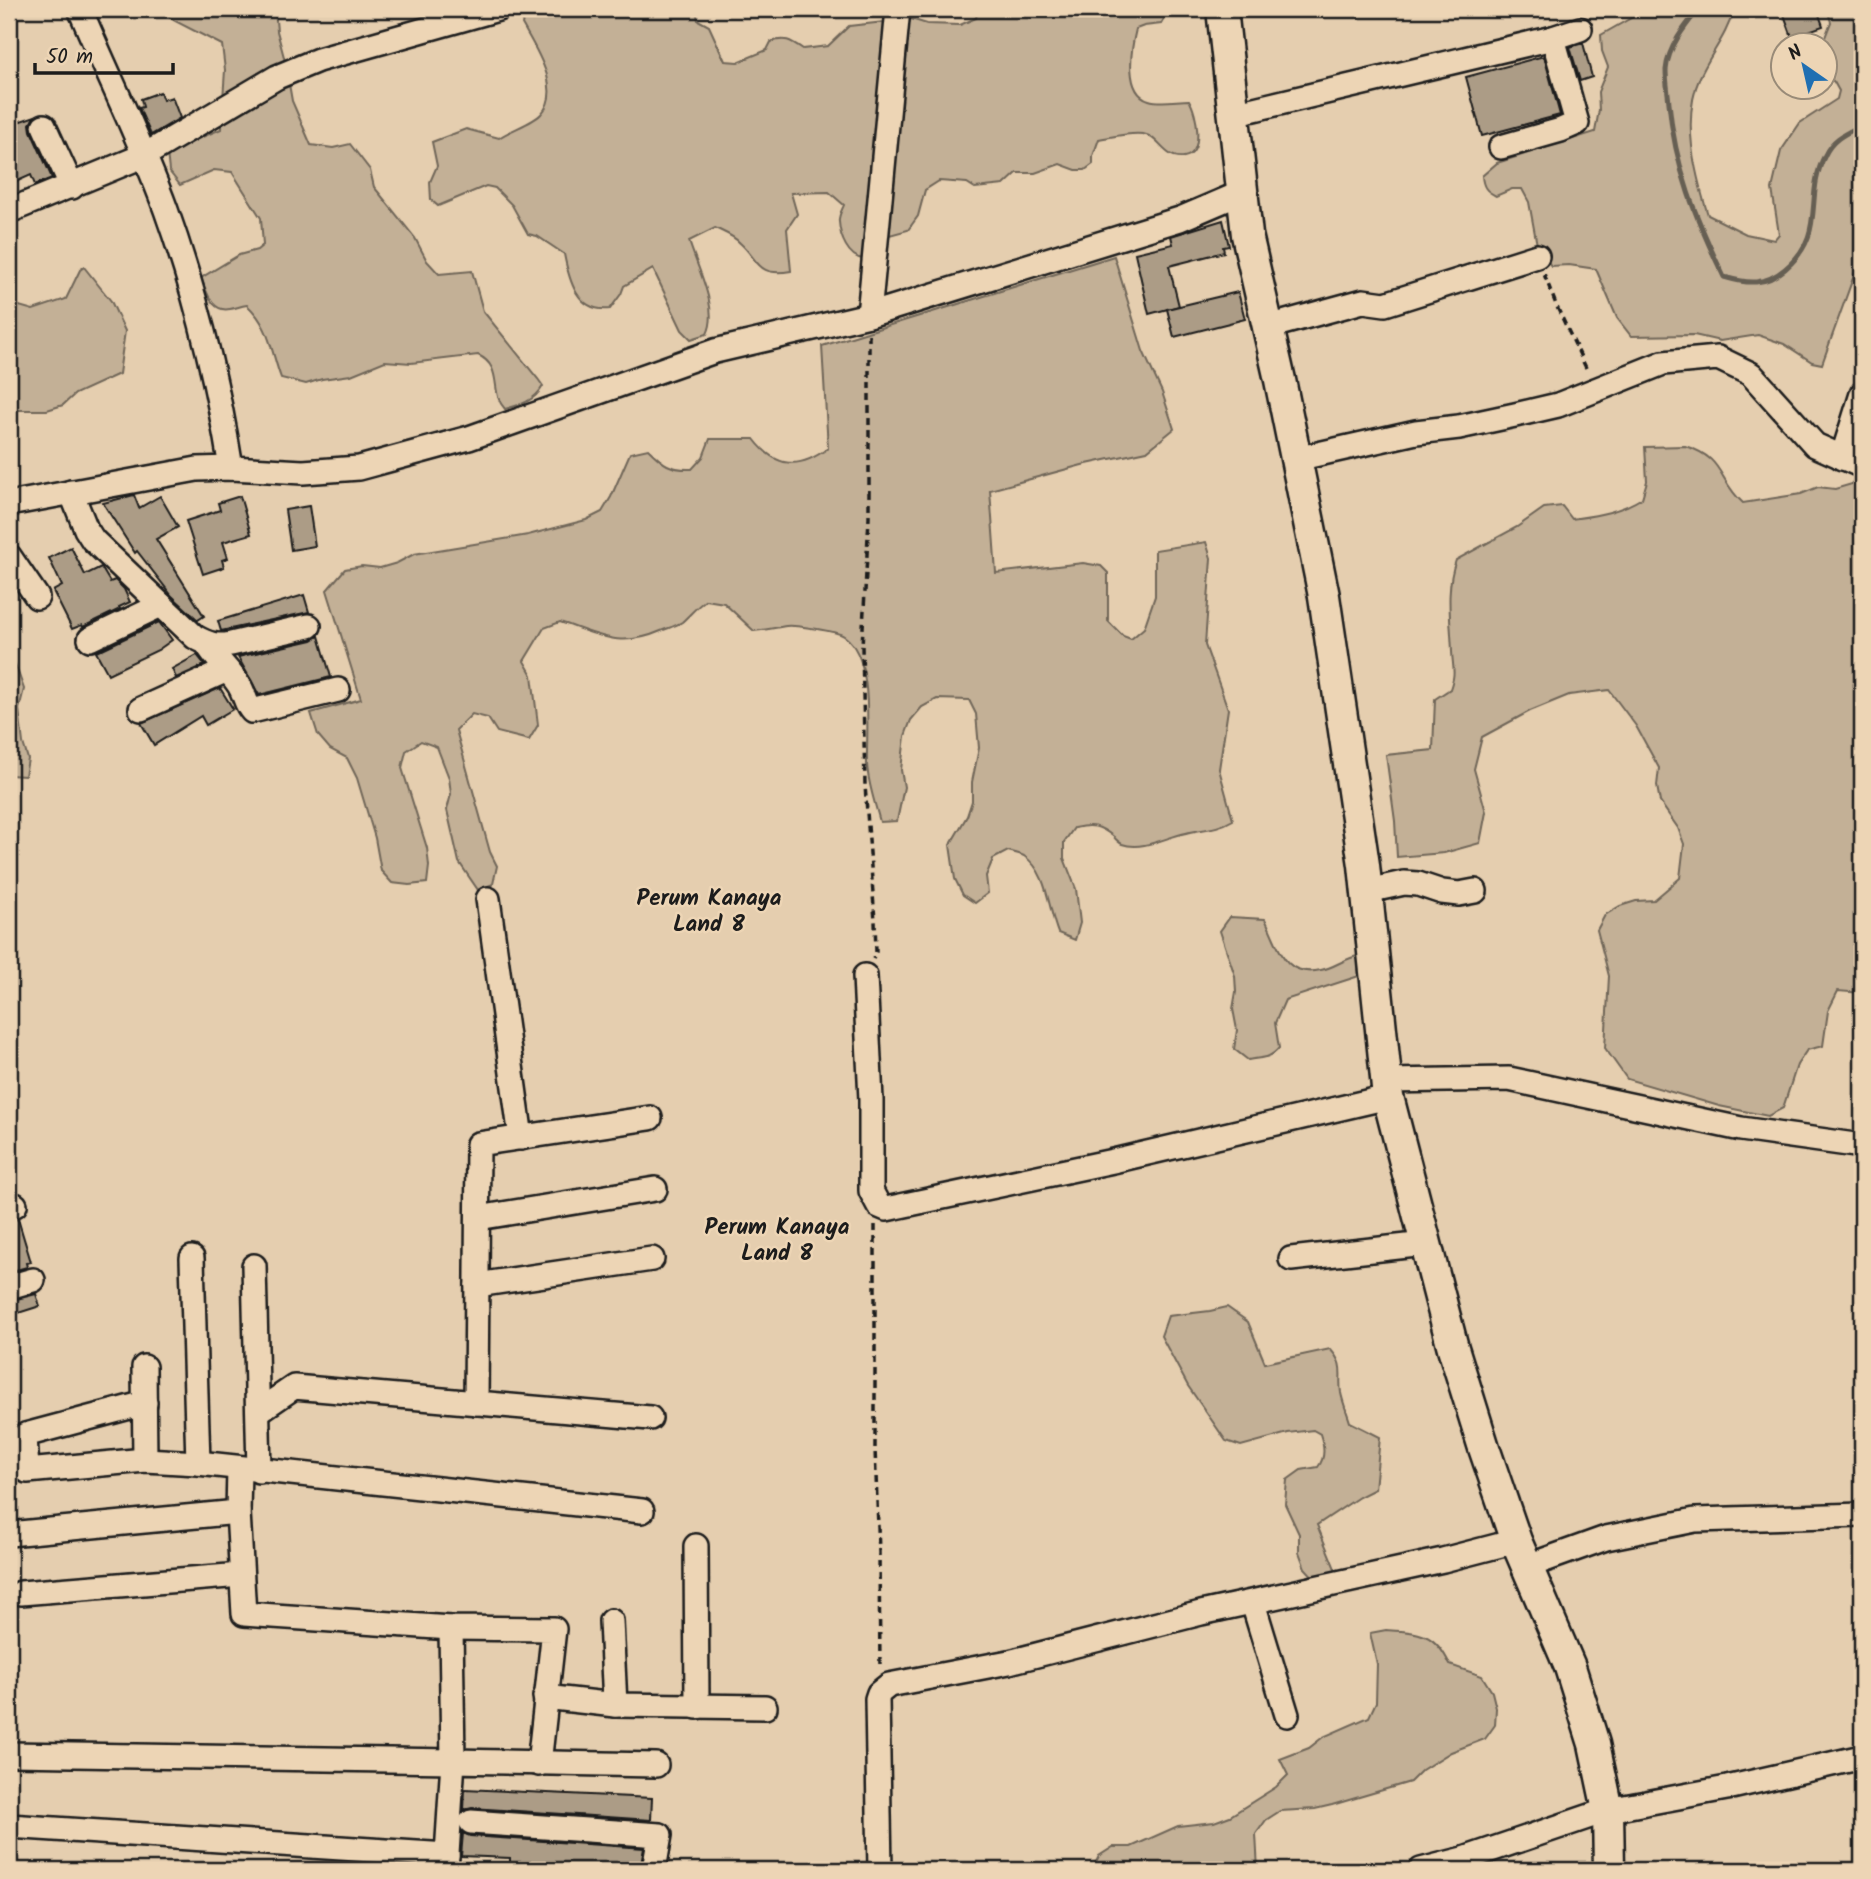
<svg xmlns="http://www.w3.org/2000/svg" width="1871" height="1879" font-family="Kalam,sans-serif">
<rect width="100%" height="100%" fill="#e5ceaf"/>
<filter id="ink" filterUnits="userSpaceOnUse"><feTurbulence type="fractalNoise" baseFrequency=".0143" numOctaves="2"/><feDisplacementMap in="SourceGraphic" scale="14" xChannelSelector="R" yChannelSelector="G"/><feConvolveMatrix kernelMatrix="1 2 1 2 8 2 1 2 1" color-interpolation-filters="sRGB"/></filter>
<g filter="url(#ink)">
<g fill="#c3b096" stroke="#706659" stroke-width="2">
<path d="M158,9h117l2,22 8,30 7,40 19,44 22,3 17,-4 20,26 4,17 5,6 36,45 12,23 12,13 33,-3 11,40 55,68 5,7c-8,15 -23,19 -38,23 -16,-16 -1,-42 -27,-54l-67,8 -26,-2 -34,14 -29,4 -16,5 -25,-6c-10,-27 -11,-52 -34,-73 -7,1 -11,3 -17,4 -19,4 -23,-18 -29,-31l38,-23 18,-5 6,-5 -2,-27 -29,-46 -18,-2 -34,15 -11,-14 -2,-19 54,-23 4,-59 -3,-25 -47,-24z"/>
<path d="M542,9h154l2,11 11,6 16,35 13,1 29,-12 4,-8c14,-5 19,-2 32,7l25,-3 21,-20 62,-7 16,5 33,1 16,-7 2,-9h80l1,4h54l2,-4h49l1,8 -4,7 -17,2 -8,3c-5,20 -12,64 13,71 12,4 28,0 40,0 8,13 16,54 -5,57 -20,3 -24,-20 -41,-23 -14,-2 -30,3 -44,5l-6,17v8l-8,6h-9l-16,-6 -25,9h-18l-13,12 -29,3 -8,-5 -28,-2 -14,9 -7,26 -10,14 -44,12 -1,17c-15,-2 -23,-22 -24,-37 -1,-6 3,-12 5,-17l-15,-13 -38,1 6,21 -10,15 4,42c-35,6 -31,-10 -51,-28 -6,-7 -17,-11 -25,-15l-26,13c7,24 31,68 18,93l-16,5 -9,-9 -29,-61 -29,17 -3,8 -11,15c-33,4 -41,-29 -46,-55l-27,-18 -9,-2 -16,-29 -17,-17 -9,-2 -48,20 -7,-6 -1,-18 7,-16 -5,-24 34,-13 33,9c11,-8 34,-15 42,-24 23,-24 -7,-68 -19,-90l2,-8z"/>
<path d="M1647,9h87c-8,28 -22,42 -34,68 -19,42 -5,96 8,138l38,19 28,6 5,-6 -7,-45 9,-38 19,-28 37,-24 2,-8 -5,-9 -8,-7v-29l-4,-1 9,-23 -4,-13h35v244l-40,111 -10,-2 -28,-18 -26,-9 -38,6 -26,-6 -63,1 -14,-18 -21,-49 -27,-4 -18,1 -14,-21 -8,-43 -7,-13h-10l-16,7c-10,-5 -13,-9 -14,-20l15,-13 98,-31 4,-22 -1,-18 10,-25 -6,-16 -1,-16z"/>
<path d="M1114,256l29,95 19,41 12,37 -27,22 -65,14 -92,25 6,83 87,-10 18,3 7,7v48l15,15 8,3 13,-11 11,-32v-46l51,-8 5,16 -6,87 23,64 -9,60 14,51c-15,9 -29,9 -47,13 -20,4 -43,18 -64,11 -2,-1 -7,-5 -8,-7 -15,-12 -22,-13 -40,-9l-10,14v16l12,31 4,34 -5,17 -17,-7c-10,-24 -10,-61 -34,-77 -4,-2 -12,-4 -16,-5l-15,8 -7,17 2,17 -13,10 -12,-8 -8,-16 -5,-34 17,-29 5,-15v-19l7,-34 -3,-34 -7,-14 -32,-1 -15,8 -11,13 -6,16 -4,34 3,17 -7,34 -17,1c-5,-19 -12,-38 -13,-58 -1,-33 8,-106 -23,-128 -7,-5 -49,-11 -58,-10 -11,2 -21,4 -32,5l-30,-28 -18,-3c-9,6 -16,15 -24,22 -6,4 -14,6 -21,9 -41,18 -62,4 -101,-9l-16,6 -20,33 8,14 6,50 -9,15 -32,-8 -9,-14 -16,-4 -16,16 34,122 7,14 -4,18 -15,6 -19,-28 -12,-52 4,-16 -2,-16 -12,-31 -16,-6 -15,10 -4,17 25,80 2,18 -2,17 -18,2 -17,-2 -11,-12 -6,-33 -18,-60 -10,-20 -17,-9 -12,-14 -7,-22 50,-14 -34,-109 18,-21 17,-3 18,2 17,-5 17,-9 114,-19 58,-15 16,-8 9,-15 19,-44 18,-4c15,15 22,21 44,20l11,-12 7,-18h44c22,29 45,31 74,9l-6,-102z"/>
<path d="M84,267l27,34 14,30 -6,43 -44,20 -12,11 -16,5h-38v-107l24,7 33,-11 14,-29z"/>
<path d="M1685,446c40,12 32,33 58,57l58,-9 17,-7 17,2 17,-5 10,-34v543l-24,-2 -10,20 -5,35 -16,4 -10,15 -14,43 -15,8 -49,-10 -92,-27 -22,-31 4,-72 -12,-46 8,-15 15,-9 16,-5 18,-1 26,-22 4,-34 -6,-16 -18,-26 -3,-16 2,-18 -23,-42 -27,-36 -40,5 -39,16 -48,26 -8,32 12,43 -6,31 -36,10 -47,4 -2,-36 -9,-66 47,-5 2,-51 15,-10c6,-17 3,-19 2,-37 -1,-30 -7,-63 4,-92l61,-33 27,-19 18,-2 10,13c26,-4 48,-7 70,-21l5,-17 -2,-34z"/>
<path d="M9,647l15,42 -5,20 4,34 5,16 -3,17 -16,-1z"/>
<path d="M1230,917l35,2c13,24 17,60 56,51 13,-2 24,-12 37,-14l1,20 -74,24 -10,23 4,25c-10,12 -18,9 -31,12l-14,-11 3,-19 -4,-21 3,-17 -1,-16 -15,-45z"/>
<path d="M1227,1307l21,15 17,41 65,-14c16,17 8,25 11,44 2,10 6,19 9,29l30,15 -5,52 -16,8 -42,28 21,51 -23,3 -10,-11 -6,-16v-18l-14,-30 2,-24 14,-10 17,-3c8,-10 6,-21 2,-33l-7,-4 -25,3 -47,13 -15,-5 -38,-55 -27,-50 7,-20 42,-5z"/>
<path d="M1386,1630c33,2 49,2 64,35l32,11 10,16 4,16 -1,17 -10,14 -34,13 -29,18 -12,12 -78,23 -17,4 -35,2 -14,9 -10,14 2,36h-166l7,-14 14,-9h18l47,-21 36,-4 16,-6 46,-29 12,-12 -8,-16 29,-11 14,-11 46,-20 7,-15 1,-38 -7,-31z"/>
</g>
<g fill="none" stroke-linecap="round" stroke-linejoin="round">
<path stroke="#665e52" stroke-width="5" d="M1699,9c-14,17 -31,38 -33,61 0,11 2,22 3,33 6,65 27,116 55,174 24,7 41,9 61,-8 43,-36 18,-72 40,-114 8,-17 22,-22 37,-30"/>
</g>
<g fill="#ac9c86" stroke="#1c1c1c" stroke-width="2">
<path d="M1782,9h35l6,17 -31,11z"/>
<path d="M1583,43l9,34 -12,4 -10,-34z"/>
<path d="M1544,56l16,59 -78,21 -16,-59z"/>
<path d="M160,92l3,8 9,-3 8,21 -29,17 -12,-27 4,-1 -2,-8z"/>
<path d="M35,116l-5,8 1,7 21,47 -17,7 -4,-10 -22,10v-60z"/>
<path d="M1223,220l6,26 -6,1 1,5 -55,14 10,40 -30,8 -14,-61 38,-9 -2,-8z"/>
<path d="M1238,292l7,27 -71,18 -7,-28z"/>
<path d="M134,495l5,13 21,-12 18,31 -22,12 48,77 -6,4 -26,-24 -35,-45 -2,2 -32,-50z"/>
<path d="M240,496l11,38 -28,8 5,16 -6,2 2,7 -21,7 -17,-53 34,-11 -2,-7z"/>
<path d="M309,506l6,40 -24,4 -6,-40z"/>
<path d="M71,547l14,28 16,-8 9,15 5,-2 9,9 6,13 -11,5 1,2 -37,18 -1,-2 -10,4 -19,-38 9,-5 -13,-28z"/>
<path d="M304,595l5,17 -88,19 -3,-10z"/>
<path d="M159,622l13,18 -14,10 -50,24 -12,-22z"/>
<path d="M319,636l12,41 -72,18 -21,-38 74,-17z"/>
<path d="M197,655l8,10 -29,13 -4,-9z"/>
<path d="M220,688l13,21 -27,16 -5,-9 -47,29 -13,-22z"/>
<path d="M18,1219l13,43 -5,1 1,4 -18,5v-51z"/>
<path d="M36,1294l4,12 -31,10v-15z"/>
<path d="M465,1789l187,9 -1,22 -179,-12 -8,2z"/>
<path d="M463,1833l7,3 174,12 -4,22h-130v-12l-49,-2z"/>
</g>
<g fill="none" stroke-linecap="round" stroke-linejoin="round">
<g stroke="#1c1c1c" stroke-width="28">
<g id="minor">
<path d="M80,9c28,67 61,132 86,201 30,84 51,170 65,258"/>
<path d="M1233,114l320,-76 27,-9"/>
<path d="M44,126l28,61"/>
<path d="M1501,147l60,-17 16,-7 -24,-85"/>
<path d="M9,211l136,-56 132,-78 41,-17 180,-51"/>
<path d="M869,315l29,-306"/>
<path d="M1268,327l95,-26 22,3 152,-48"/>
<path d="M1842,458l20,-64"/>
<path d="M1296,459l120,-27 43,-5 56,-12 43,-10 105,-42 55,-5 33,16 64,71 47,21"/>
<path d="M71,492l15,37 7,11 102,97c13,7 21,10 36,7l78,-18"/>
<path d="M9,504l188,-35 34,-1 72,4 56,-4 110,-30 246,-87 154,-36 311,-96 61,-26"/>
<path d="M9,556l28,41"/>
<path d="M90,639l71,-34"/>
<path d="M207,644c9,15 22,26 32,41 6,9 6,19 13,26l86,-21"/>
<path d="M141,709l86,-39"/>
<path d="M1367,891l37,-8 14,1 24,8 17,2 16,-3"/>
<path d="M488,899l33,239"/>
<path d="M865,976l6,124v91l8,15 7,3 227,-48 275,-64"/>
<path d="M1386,1081l123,-2 232,50 121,17"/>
<path d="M9,1207l6,-2"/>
<path d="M478,1218l177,-29"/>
<path d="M192,1258l6,205"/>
<path d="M1291,1259l134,-15"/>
<path d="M254,1266l5,205"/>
<path d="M477,1285l175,-26"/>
<path d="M9,1287l24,-7"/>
<path d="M144,1367l1,93"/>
<path d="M145,1403l-120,32 2,36 118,-11 53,3 444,48"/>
<path d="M476,1403l2,-259 172,-26"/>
<path d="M259,1411l35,-24 356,31"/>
<path d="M239,1469l-1,43 6,102 207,14 103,1 -15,135"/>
<path d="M9,1534l229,-22"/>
<path d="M696,1546l1,161"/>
<path d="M1528,1566l78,-28 89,-18 167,-5"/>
<path d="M21,1593l220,-18"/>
<path d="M1253,1603l34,112"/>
<path d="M611,1621l4,84"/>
<path d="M545,1697l70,8 150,2"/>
<path d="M9,1754l444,7 -2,-133"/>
<path d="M471,1822l189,13 -6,35"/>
<path d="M9,1826l438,29"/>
<path d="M446,1870l7,-109 203,4"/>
<path d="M880,1870l-3,-171 2,-6 10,-8 120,-23 192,-49 242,-53 73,-19"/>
<path d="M1421,1870l43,-11 144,-49 119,-22 135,-31"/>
</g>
</g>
<g stroke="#1c1c1c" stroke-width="35">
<path id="major" d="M1222,9l25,226 33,145 44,216 40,269 24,232 65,251 31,100 32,93 54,126 24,77 14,66 1,60"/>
</g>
<g stroke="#1c1c1c" stroke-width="3.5" stroke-dasharray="7 5" stroke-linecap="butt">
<path d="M1544,274l13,33 31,65"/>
<path d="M869,334v184l-7,128 3,139 10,136 1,31 -3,7"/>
<path d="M875,1225v224l4,103 1,117"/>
</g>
<use href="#minor" stroke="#edd5b5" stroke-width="23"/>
<use href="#major" stroke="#edd5b5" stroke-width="30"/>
</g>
</g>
<g text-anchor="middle" stroke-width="5" stroke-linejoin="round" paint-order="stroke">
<g font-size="23" font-weight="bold" fill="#1c1c1c" stroke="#edd5b5">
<text x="709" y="905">Perum Kanaya<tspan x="709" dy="26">Land 8</tspan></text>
<text x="777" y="1234">Perum Kanaya<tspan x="777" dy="26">Land 8</tspan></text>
</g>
</g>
<rect width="1871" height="1879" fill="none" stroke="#edd5b5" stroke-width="35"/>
<rect x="18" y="18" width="1836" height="1844" fill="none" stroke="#1c1c1c" stroke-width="2.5" filter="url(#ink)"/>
<g transform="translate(1804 66) rotate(326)"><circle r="33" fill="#edd5b5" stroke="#998b78" stroke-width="2"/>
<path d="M0-5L12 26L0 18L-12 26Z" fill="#1f6fb2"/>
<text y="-10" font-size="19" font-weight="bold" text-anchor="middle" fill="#1c1c1c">N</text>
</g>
<path d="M35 63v10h138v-10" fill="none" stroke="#1c1c1c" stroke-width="3.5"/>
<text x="46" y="63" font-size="21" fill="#1c1c1c" stroke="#edd5b5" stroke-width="5" paint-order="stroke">50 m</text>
</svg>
